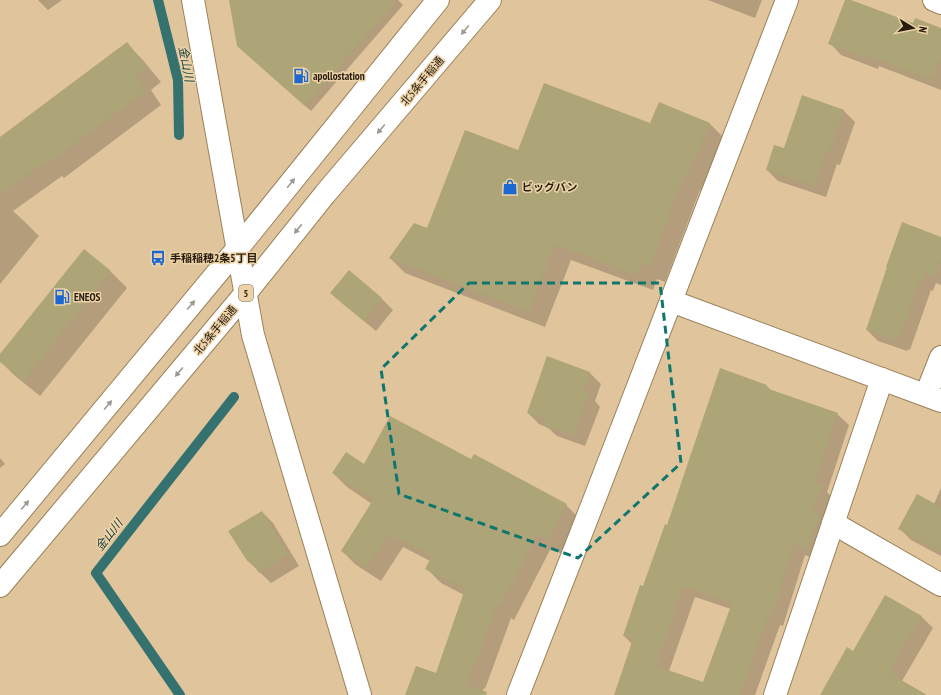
<svg xmlns="http://www.w3.org/2000/svg" width="941" height="695" font-family="'PT Sans Narrow','Noto Sans JP',sans-serif">
<rect width="100%" height="100%" fill="#e0c59c"/>
<g fill="#0003" fill-rule="evenodd">
<path d="M38,0h24l-14,10z"/>
<path d="M230,0h168l5,5 -92,106 -67,-59z"/>
<path d="M708,0h54l-7,18z"/>
<path d="M846,0h2l65,25 28,4v61l-62,-24 -1,3 -37,-14 -11,-12z"/>
<path d="M127,44l15,15 19,23 -10,8 10,15 -97,73 -2,-2 -49,35 11,10 15,15 -39,48v-144z"/>
<path d="M803,96l41,15 11,11 -15,43 -3,-1 -11,33 -48,-16 -11,-11 17,-20z"/>
<path d="M709,123l16,16 -21,52 -4,-1 -35,92 -8,-3 -4,11 -82,-30 -26,67 -140,-54 -15,-15 37,-28 92,-78 132,-28z"/>
<path d="M941,238v47l-5,-2 -3,8 -2,-1 -21,60 -2,-1 -1,2 -29,-10 -11,-11z"/>
<path d="M84,250l27,22 16,16 -87,108 -26,-21 -14,-14v-6z"/>
<path d="M349,272l33,27 11,11 -17,21 -33,-27 -12,-11z"/>
<path d="M548,358l42,15 11,11 -6,17 5,6 -15,39 -28,-10 -9,-8 -9,-4 -11,-11z"/>
<path d="M767,386l5,5 65,23 12,11 -22,67 5,5 -14,63 -13,-5 -22,71 -3,-1 -25,70h-140l17,-51 -8,-8 44,-110zM695,597l36,12 -27,74 -35,-12z"/>
<path d="M0,458l5,6 -5,4z"/>
<path d="M471,461l95,44 14,14 -18,35 -11,-6 -37,72 -3,-2 -26,71 -1,-1 -3,7h-74l29,-21 28,-79 -23,-12 -14,-14 3,-8 -27,-14 -22,34 -25,-16 -14,-14 30,-47 -25,-17 -14,-14 31,-8z"/>
<path d="M941,488v68l-30,-16 -12,-12 35,-24z"/>
<path d="M262,512l11,11 26,43 -28,17 -22,-21 -19,-31z"/>
<path d="M921,616l12,12 -31,53 23,14h-104l33,-43z"/>
</g>
<g fill="none" stroke-linecap="round" stroke-linejoin="round">
<g stroke="#35716f" stroke-width="10">
<path d="M158,0l20,80 1,55"/>
<path d="M180,695l-84,-122 138,-176"/>
</g>
</g>
<g fill="#ada477" fill-rule="evenodd">
<path d="M229,0h168l-92,106 -68,-60z"/>
<path d="M845,0h6l62,23 2,-5 26,10v31l-8,21 -66,-24 -1,2 -38,-14z"/>
<path d="M127,42l20,25 -11,8 11,15 -98,73 -2,-2 -47,34v-58z"/>
<path d="M544,83l106,40 9,-21 51,21 -22,53 -4,-1 -34,92 -9,-3 -4,11 -82,-30 -26,67 -140,-54 25,-35 13,5 38,-98 53,20z"/>
<path d="M802,95l42,15 -15,44 -3,-1 -11,33 -49,-16 8,-25 10,3z"/>
<path d="M902,222l39,15v23l-6,16 -10,-4 -3,8 -2,-1 -21,61 -3,-2v2l-30,-10 21,-63h-1z"/>
<path d="M84,249l27,22 -87,110 -24,-19v-8z"/>
<path d="M349,270l33,28 -18,23 -34,-28z"/>
<path d="M547,356l43,16 -7,20 6,2 -15,42 -30,-11 2,-5 -19,-7z"/>
<path d="M720,368l47,17 -1,3 72,25 -23,70 7,2 -9,26 7,3 -13,35 -13,-5 -22,71 -3,-1 -29,81h-126l19,-56 -10,-3 17,-51 3,1 22,-62 2,1zM683,586l49,17 -29,79 -47,-16z"/>
<path d="M390,416l81,43 3,-5 93,50 -19,36 -11,-5 -37,72 -3,-2 -26,70h-1l-4,10 21,7 -1,3h-81l11,-29 20,7 29,-84 -40,-20 7,-13 -44,-22 -22,34 -25,-17 32,-51 -41,-27 14,-21 18,12z"/>
<path d="M917,494l24,13v45l-43,-23z"/>
<path d="M262,511l26,43 -29,19 -8,-13 -3,2 -20,-31z"/>
<path d="M885,595l37,21 -32,55 7,5 -1,1 31,18h-107l27,-48 6,4z"/>
</g>
<g fill="none" stroke-linecap="round" stroke-linejoin="round">
<g stroke="#9a815a" stroke-width="24">
<g id="minor">
<path d="M193,0l60,335 107,360"/>
<path d="M934,0l7,3"/>
<path d="M671,301l270,100"/>
<path d="M926,395l15,-38"/>
<path d="M833,523l108,62"/>
<path d="M518,695l80,-205 189,-490"/>
<path d="M775,695l107,-316"/>
</g>
</g>
<g stroke="#9a815a" stroke-width="24">
<g id="highway">
<path d="M0,535l238,-287 200,-248"/>
<path d="M0,586l245,-292 80,-100 165,-194"/>
</g>
</g>
<use href="#minor" stroke="#fff" stroke-width="22"/>
<use href="#highway" stroke="#fff" stroke-width="22"/>
</g>
<defs><path id="oneway-solid" d="M-6-.8H1V-3.2L6.5 0L1 3.2V.8H-6Z"/></defs>
<g fill="#9d9992">
<use href="#oneway-solid" transform="translate(465 30) rotate(130)"/>
<use href="#oneway-solid" transform="translate(381 129) rotate(130)"/>
<use href="#oneway-solid" transform="translate(291 183) rotate(-51)"/>
<use href="#oneway-solid" transform="translate(298 229) rotate(129)"/>
<use href="#oneway-solid" transform="translate(191 305) rotate(-50)"/>
<use href="#oneway-solid" transform="translate(179 372) rotate(130)"/>
<use href="#oneway-solid" transform="translate(108 405) rotate(-50)"/>
<use href="#oneway-solid" transform="translate(25 505) rotate(-50)"/>
</g>
<path fill="none" stroke="#0f766e" stroke-width="3" stroke-dasharray="8 5" stroke-linejoin="round" d="M469,283h191l21,180 -103,95 -179,-64 -18,-125z"/>
<defs>
<g id="fuel-bare" transform="scale(1.2)"><path d="M-5.5-6h7V0h2V4h1.3V-2.5L3-4.5l.8-.8L6-3V5H2.5V1h-1V6h-7ZM-4.2-4.7v3.2H.2V-4.7Z" fill="#1b68d2" stroke="#edd2a8" stroke-width="2.5" paint-order="stroke"/></g>
<g id="shop-bare" transform="scale(1.2)"><path d="M-5-2.5h2.3a2.7 3.5 0 0 1 5.4 0H5L5.5 6h-11ZM-1.5-2.5h3a1.5 2.3 0 0 0-3 0Z" fill="#1b68d2" stroke="#edd2a8" stroke-width="2.5" paint-order="stroke"/></g>
<g id="bus-bare" transform="scale(1.2)"><path d="M-5-6H5V4H4V6H2V4H-2V6H-4V4H-5ZM-3.5-4V0h7V-4ZM-3.5 1.2v1.5H-2V1.2ZM2 1.2v1.5H3.5V1.2Z" fill="#1b68d2" stroke="#edd2a8" stroke-width="2.5" paint-order="stroke"/></g>
</defs>
<g fill-rule="evenodd">
<use href="#fuel-bare" x="301" y="76"/>
<use href="#shop-bare" x="510" y="187"/>
<use href="#bus-bare" x="158" y="258"/>
<use href="#fuel-bare" x="62" y="297"/>
</g>
<g text-anchor="middle" stroke-width="3" stroke-linejoin="round" paint-order="stroke">
<rect fill="#edd2a8" stroke="#62533b" stroke-width="1" x="239" y="285" width="14" height="16" rx="3"/>
<g font-size="10" font-weight="bold" fill="#261c0c">
<text x="246" y="297">5</text>
</g>
<g font-size="11" font-weight="bold" fill="#261c0c" stroke="#edd2a8" text-anchor="start">
<text x="313" y="80">apollostation</text>
<text x="522" y="191">ビッグバン</text>
<text x="170" y="262">手稲稲穂2条5丁目</text>
<text x="74" y="301">ENEOS</text>
</g>
<g font-size="11" fill="#261c0c" stroke="#edd2a8">
<text transform="translate(422 81) rotate(-50)" y="4">北5条手稲通</text>
<text transform="translate(215 330) rotate(-50)" y="4">北5条手稲通</text>
</g>
<g font-size="12" font-style="italic" fill="#133d3e" stroke="#edd2a8">
<text transform="translate(186 64) rotate(79)" y="4">金山川</text>
<text transform="translate(109 535) rotate(-52)" y="4">金山川</text>
</g>
</g>
<g transform="translate(913 28) rotate(100)" stroke="#edd2a8" stroke-width="3" paint-order="stroke">
<path d="M0-3L7 15L0 10L-7 15Z" fill="#261c0c"/>
<text y="-6" font-size="11" font-weight="bold" text-anchor="middle" fill="#261c0c">N</text>
</g>
</svg>
